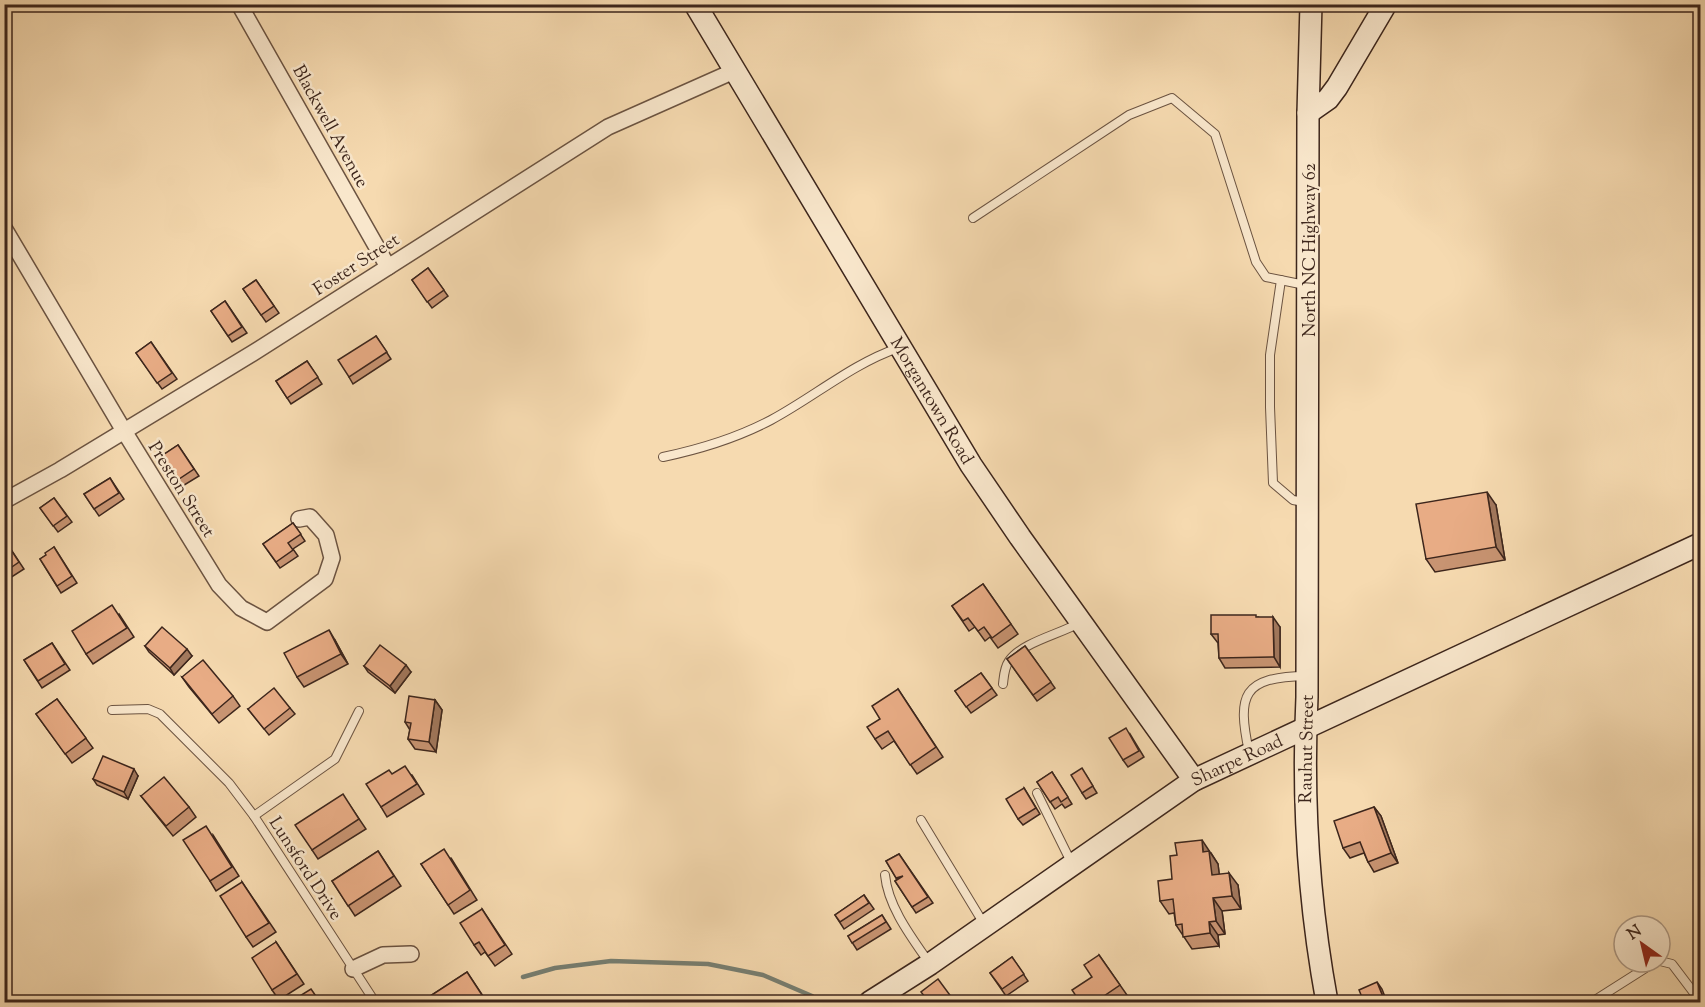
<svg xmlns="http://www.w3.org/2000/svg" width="1705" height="1007" font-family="'Sorts Mill Goudy',serif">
<rect width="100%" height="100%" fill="#f6dab0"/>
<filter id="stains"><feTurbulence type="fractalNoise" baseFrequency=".00333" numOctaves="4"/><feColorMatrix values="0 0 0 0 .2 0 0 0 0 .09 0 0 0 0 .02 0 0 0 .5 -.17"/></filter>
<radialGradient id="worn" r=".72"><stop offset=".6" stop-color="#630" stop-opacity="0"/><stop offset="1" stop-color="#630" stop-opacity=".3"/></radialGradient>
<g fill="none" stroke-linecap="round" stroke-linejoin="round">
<path stroke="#777f72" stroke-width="4.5" d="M523,977l32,-9 56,-7 97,3 55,11 49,21 4,6"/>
<g stroke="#6b5341" stroke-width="10">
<g id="lane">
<path d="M973,218l156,-103 43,-17 43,36 41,128 10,15 39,8"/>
<path d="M1281,280l-11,75v52l3,76 20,17 11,2"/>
<path d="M663,457c38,-8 74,-19 108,-37 43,-23 81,-56 127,-72"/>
<path d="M1003,684c1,-8 1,-16 6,-23 13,-19 52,-27 72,-39"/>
<path d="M112,710l36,-1 12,5 69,69 25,33 121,186"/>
<path d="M1249,752c-12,-57 -7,-75 57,-76"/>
<path d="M1037,793l35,71"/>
<path d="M254,816l81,-57 24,-48"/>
<path d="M921,820l63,104"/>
<path d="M885,875c3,32 27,63 45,89"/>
<path d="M1660,961l12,3 28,37"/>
<path d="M1592,1002l63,-40"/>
</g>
</g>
<g stroke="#6b5341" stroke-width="18">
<g id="street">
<path d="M239,4l149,263"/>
<path d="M4,228l120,203 95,154 22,23 26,14 58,-43 7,-21 -6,-23 -16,-18 -11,2"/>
<path d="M4,501l56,-31 193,-117 355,-226 126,-56"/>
<path d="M353,969l30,-14 28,-1"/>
</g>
</g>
<g stroke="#3d261c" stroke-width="24">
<g id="secondary">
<path id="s1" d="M695,4l276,461 49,72 174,243"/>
<path d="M1311,4l-3,109 -1,584c-5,105 1,202 20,305"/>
<path d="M1308,113l20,-14 9,-12 49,-83"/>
<path id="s2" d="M870,1002l60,-38 264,-184 506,-236"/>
</g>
</g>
<use href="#lane" stroke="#f9e7cc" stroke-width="8"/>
<use href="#street" stroke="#f9e7cc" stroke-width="15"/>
<use href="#secondary" stroke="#f9e7cc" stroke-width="21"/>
</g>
<g fill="#c89472" stroke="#3d261c" stroke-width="1.5">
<path d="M428,268l20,28 -16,12 -20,-28z"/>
<path d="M256,280l23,33 -13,9 -23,-33z"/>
<path d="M225,301l22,32 -15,9 -21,-31z"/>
<path d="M376,336l15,23 -38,25 -4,-7z"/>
<path d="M151,342l26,37 -15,10 -26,-36z"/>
<path d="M307,361l15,23 -31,20 -15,-23z"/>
<path d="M178,445l21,31 -18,11 -21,-30z"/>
<path d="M110,478l14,21 -25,17 -15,-22z"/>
<path d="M54,498l18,24 -14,10 -18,-24z"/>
<path d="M1496,505l9,55 -70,12 -9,-13z"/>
<path d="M293,523l12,18 -12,8 5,7 -18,12 -17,-24z"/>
<path d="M4,539l20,30 -14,9 -6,-8z"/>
<path d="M54,547l23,36 -16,10 -21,-34 6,-4z"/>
<path d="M983,584l35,50 -20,14 -8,-11 -5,4 -10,-14 -6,4 -17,-25z"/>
<path d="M119,614l15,23 -41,27 -7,-10z"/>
<path d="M1258,617l22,10v40l-55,1 -6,-10 -1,-15 -7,-9z"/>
<path d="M335,640l13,24 -44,23 -7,-10z"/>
<path d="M52,643l18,27 -28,18 -18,-28z"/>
<path d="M145,646l47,10 -18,19 -25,-23z"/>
<path d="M1025,646l30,42 -18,13 -30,-42z"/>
<path d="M364,666l47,6 -16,21 -27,-21z"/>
<path d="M981,673l16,22 -26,18 -16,-22z"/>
<path d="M182,677l51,19 7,10 -21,17 -30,-36z"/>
<path d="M898,689l45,68 -26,17 -23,-33 -12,8 -7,-10 5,-20z"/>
<path d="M57,699l36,49 -21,15 -36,-49z"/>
<path d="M435,700l7,10 -6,42 -21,-3 -7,-10 2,-9 -5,-8z"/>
<path d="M290,708l5,6 -26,21 -21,-26z"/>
<path d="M1130,734l14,23 -16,10 -5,-7z"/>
<path d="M1052,772l20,32 -7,4 -3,-4 -7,5 -18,-27z"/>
<path d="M392,774l20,1 12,19 -37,23 -6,-10z"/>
<path d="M1086,775l11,18 -11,6 -4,-6z"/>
<path d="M138,776l-10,23 -31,-14 -4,-6z"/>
<path d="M1024,788l16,26 -17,11 -5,-6z"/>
<path d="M141,796l48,11 7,10 -23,19z"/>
<path d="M349,804l17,25 -48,30 -6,-9z"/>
<path d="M1374,807l7,9 17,47 -24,9 -6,-10 -4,-9 -14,5 -7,-10z"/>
<path d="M213,835l26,41 -23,15 -6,-10z"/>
<path d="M378,851l23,35 -46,30 -23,-35z"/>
<path d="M1211,853l7,11 1,10 19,11 3,24 -19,2 3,23 -7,1 1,11 -27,3 -16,-24 -2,-12 -5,1 -9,-13 12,-22z"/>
<path d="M899,854l34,49 -17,10 -21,-32 2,-2 -11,-18z"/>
<path d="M451,858l26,42 -23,14 -33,-50z"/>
<path d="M242,882l34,50 -23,15 -7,-10z"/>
<path d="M864,895l10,14 -30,20 -9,-14z"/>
<path d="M482,909l30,45 -17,12 -10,-14 -4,3 -7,-10z"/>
<path d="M882,915l9,14 -34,21 -9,-14z"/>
<path d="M276,942l28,42 -25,16 -7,-10z"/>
<path d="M1099,955l28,40 -11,7h-36l12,-25z"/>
<path d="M1012,957l16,24 -22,15 -16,-23z"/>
<path d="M467,972l20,30h-66z"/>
</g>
<g fill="#a2785d" stroke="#3d261c" stroke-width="1.5">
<path d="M1487,492l9,13 9,55 -9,-13z"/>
<path d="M1273,617l7,10v40l-6,-10z"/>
<path d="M329,630l6,10 13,24 -7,-10z"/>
<path d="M187,649l5,7 -18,19 -4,-7z"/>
<path d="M406,665l5,7 -16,21 -5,-7z"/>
<path d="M435,700l7,10 -6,42 -7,-10z"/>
<path d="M134,769l4,7 -10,23 -4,-7z"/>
<path d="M1374,807l7,9 17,47 -7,-10z"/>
<path d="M1202,840l16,24 3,24 -9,-13 -9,-23z"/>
<path d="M1229,873l9,12 3,24 -9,-13z"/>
<path d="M1213,898l9,13 3,23 -9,-13z"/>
<path d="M1209,922l9,13 1,11 -9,-13z"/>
<path d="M1377,982l5,7 5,13h-2z"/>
</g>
<g fill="#e8ac85" stroke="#3d261c" stroke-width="1.5">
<path d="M428,268l16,22 -17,12 -15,-22z"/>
<path d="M256,280l18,26 -13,9 -18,-26z"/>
<path d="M225,301l17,26 -14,9 -17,-25z"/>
<path d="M376,336l11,16 -38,25 -11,-17z"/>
<path d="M151,342l21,31 -15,10 -21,-30z"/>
<path d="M307,361l11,16 -31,21 -11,-17z"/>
<path d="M178,445l16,24 -18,12 -16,-24z"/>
<path d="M110,478l9,15 -25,16 -10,-15z"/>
<path d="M1487,492l9,55 -70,12 -10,-55z"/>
<path d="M54,498l13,18 -14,10 -13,-18z"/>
<path d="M293,523l8,11 -13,9 5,7 -17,12 -13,-18z"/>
<path d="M4,539l15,23 -13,9 -2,-1z"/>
<path d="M54,547l18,29 -15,10 -17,-27 6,-4 -1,-2z"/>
<path d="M983,584l28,40 -19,14 -8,-11 -6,4 -10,-13 -5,3 -11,-15z"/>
<path d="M112,605l15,23 -41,26 -14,-23z"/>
<path d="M1211,615h45v2h17l1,40 -55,1 -1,-24h-7z"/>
<path d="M162,627l25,22 -17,19 -25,-22z"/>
<path d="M329,630l12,24 -44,23 -13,-24z"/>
<path d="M52,643l13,21 -27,17 -14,-21z"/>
<path d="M380,645l26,20 -16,21 -26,-20z"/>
<path d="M1025,646l26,36 -18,13 -26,-36z"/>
<path d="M203,660l30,36 -21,18 -30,-37z"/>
<path d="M981,673l11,15 -26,19 -11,-16z"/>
<path d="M274,688l16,20 -26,21 -16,-20z"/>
<path d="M898,689l38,58 -26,18 -22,-34 -13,8 -8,-12 13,-8 -8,-13z"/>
<path d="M409,696l26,4 -6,42 -21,-3 3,-16 -6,-1z"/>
<path d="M57,699l29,39 -21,16 -29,-40z"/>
<path d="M1126,728l13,23 -16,9 -14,-22z"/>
<path d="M103,756l31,13 -10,23 -31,-13z"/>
<path d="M405,766l12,18 -36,23 -15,-23 23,-14 3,4z"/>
<path d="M1082,768l11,18 -11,7 -11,-18z"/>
<path d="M1052,772l16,25 -7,5 -3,-5 -8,5 -13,-20z"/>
<path d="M164,777l25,30 -23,19 -25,-30z"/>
<path d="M1024,788l12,20 -18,11 -12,-20z"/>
<path d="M343,794l16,25 -47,31 -17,-25z"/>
<path d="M1374,807l17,46 -23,9 -8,-20 -17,6 -9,-27z"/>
<path d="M206,826l26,41 -22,14 -27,-41z"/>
<path d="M1202,840l1,12 6,-1 3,24 17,-2 3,23 -19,2 3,23 -7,1 1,11 -27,4 -1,-13 -6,1 -3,-26 -13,2 -2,-20 14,-2 -2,-23 7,-1 -2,-12z"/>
<path d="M444,849l26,41 -22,15 -27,-41z"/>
<path d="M378,851l16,25 -46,30 -16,-25z"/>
<path d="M899,854l29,43 -16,10 -17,-26 8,-5 -7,2 -10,-17z"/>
<path d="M242,882l27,41 -23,14 -26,-41z"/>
<path d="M864,895l5,8 -29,19 -5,-7z"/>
<path d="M482,909l23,36 -17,11 -9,-14 -5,3 -14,-22z"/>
<path d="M882,915l4,7 -34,21 -4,-7z"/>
<path d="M276,942l21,32 -25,16 -20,-32z"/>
<path d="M1099,955l21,30 -25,17h-15l-8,-12 20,-13 -8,-12z"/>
<path d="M1012,957l12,17 -22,15 -12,-16z"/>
<path d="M467,972l15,23 -13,7h-48z"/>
<path d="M938,979l17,23h-26l-8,-10z"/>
<path d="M1377,982l8,20h-21l-5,-12z"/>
<path d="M311,989l9,13h-30z"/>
</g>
<g text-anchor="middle" stroke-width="5" stroke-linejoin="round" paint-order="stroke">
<g font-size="18" fill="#3d261c" stroke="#f9e7cc">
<text transform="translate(331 126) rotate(61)" y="6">Blackwell Avenue</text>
<text transform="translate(1309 250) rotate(-90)" y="6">North NC Highway 62</text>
<text transform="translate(356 264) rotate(-33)" y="6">Foster Street</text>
<text dy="6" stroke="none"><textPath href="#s1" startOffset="462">Morgantown Road</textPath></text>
<text transform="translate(182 489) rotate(58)" y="6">Preston Street</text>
<text transform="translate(1306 749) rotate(-89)" y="6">Rauhut Street</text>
<text dy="6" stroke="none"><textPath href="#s2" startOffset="440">Sharpe Road</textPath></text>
<text transform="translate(306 868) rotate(57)" y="6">Lunsford Drive</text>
</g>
</g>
<rect width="1705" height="1007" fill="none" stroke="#f6dab0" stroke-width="24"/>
<rect x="6" y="6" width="1693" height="995" fill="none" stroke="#3d261c" stroke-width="3"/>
<rect x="12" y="12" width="1681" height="983" fill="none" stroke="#3d261c" stroke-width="1.5"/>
<g transform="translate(1642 944) rotate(326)"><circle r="28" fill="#f9e7cc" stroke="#ae9a86" stroke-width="1.5"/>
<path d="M0-4.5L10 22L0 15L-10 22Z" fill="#8f2418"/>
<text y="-9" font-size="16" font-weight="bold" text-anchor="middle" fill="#3d261c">N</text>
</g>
<rect width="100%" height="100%" filter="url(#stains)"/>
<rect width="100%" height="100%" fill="url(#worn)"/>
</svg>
